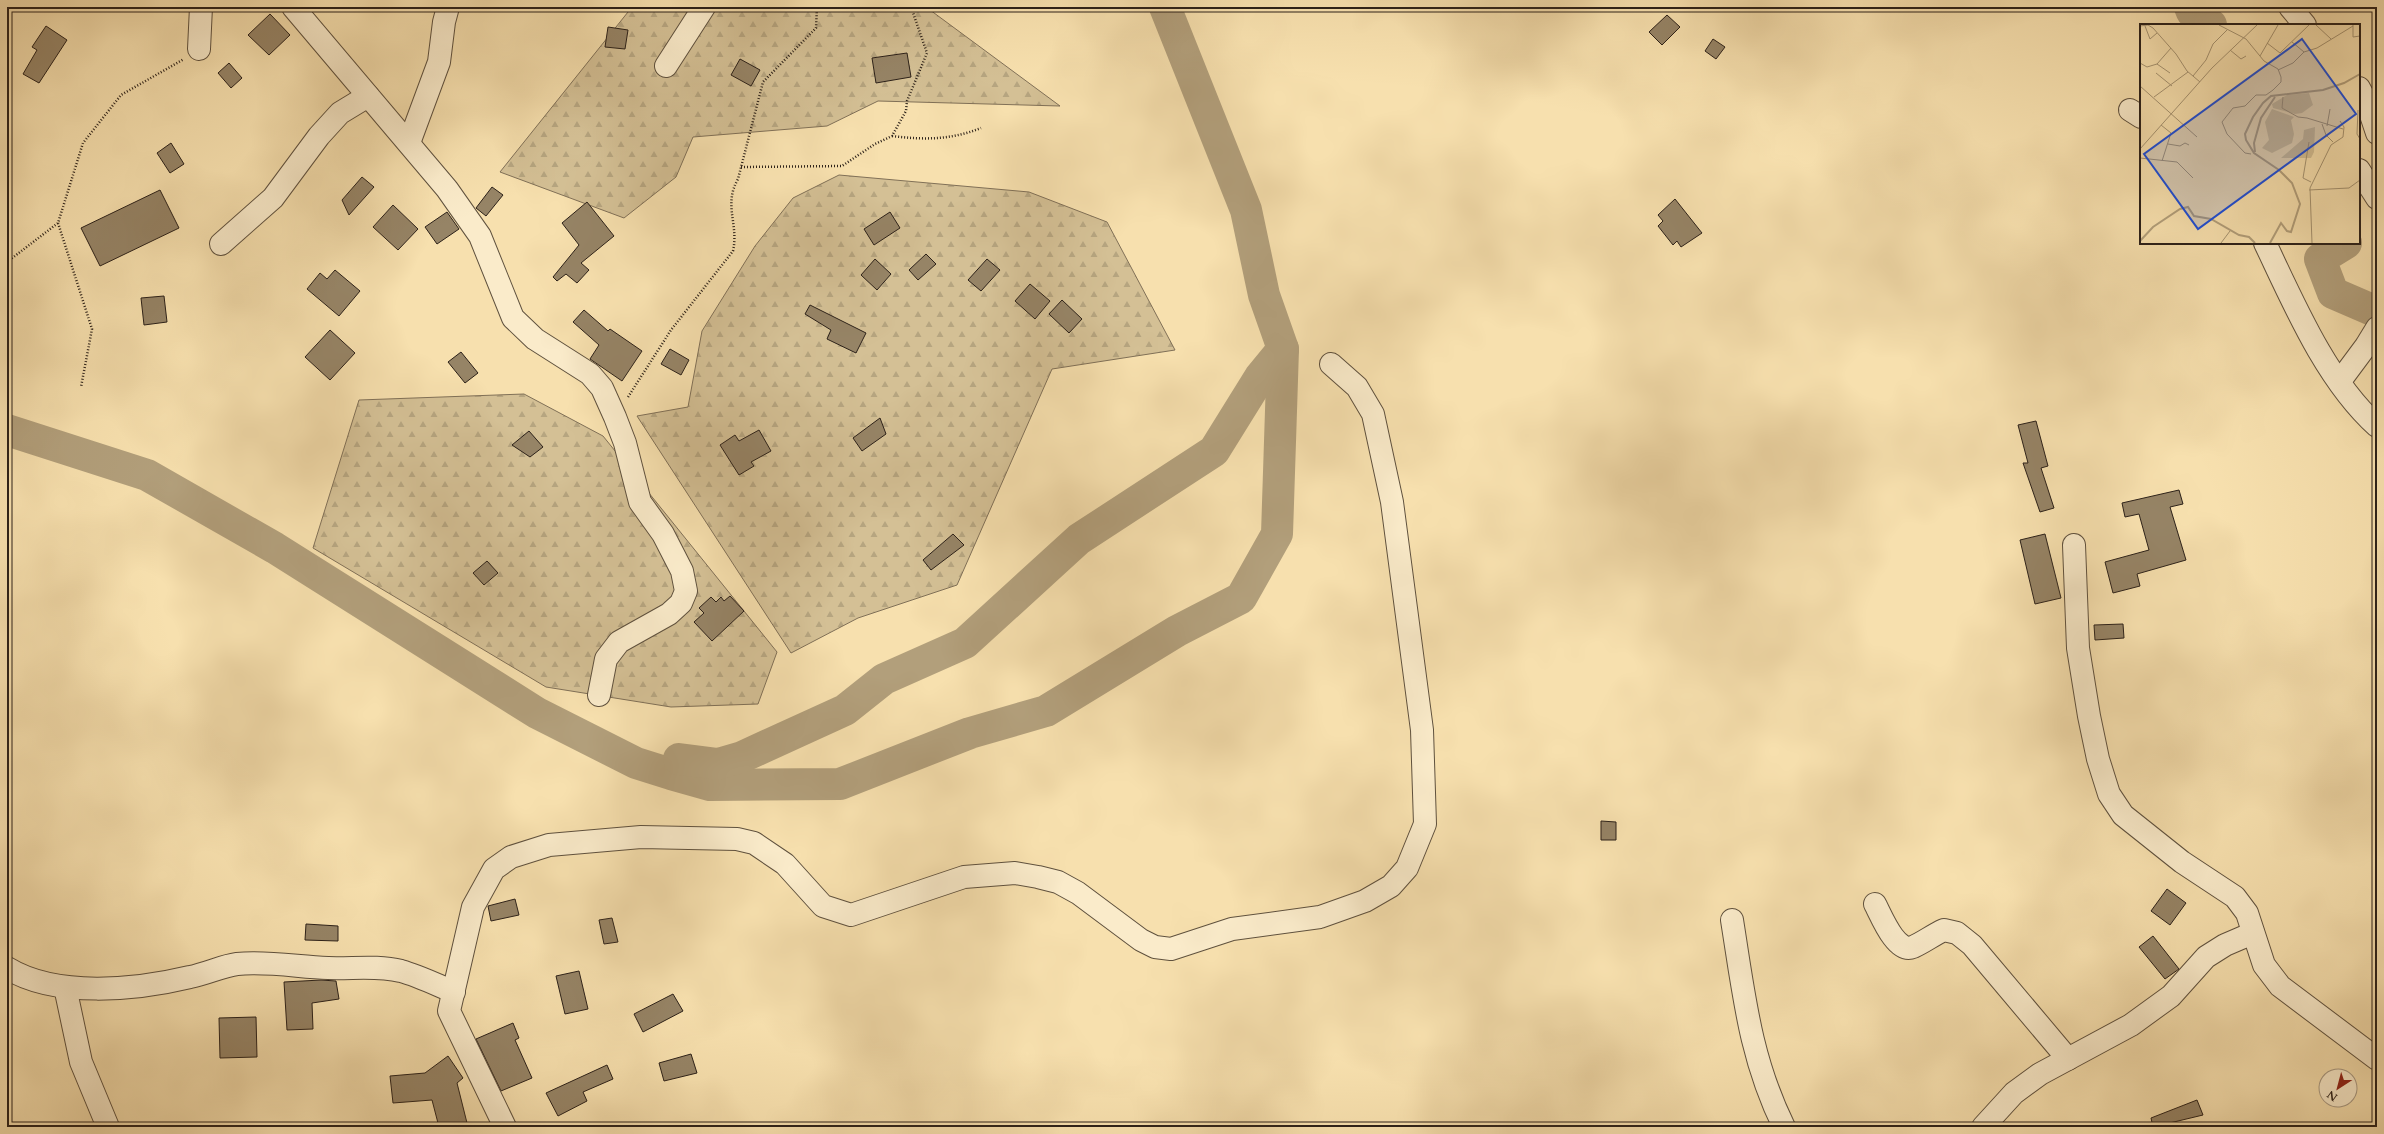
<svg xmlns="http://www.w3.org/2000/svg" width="2384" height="1134" font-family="Cardo,serif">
<defs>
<pattern id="forest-firs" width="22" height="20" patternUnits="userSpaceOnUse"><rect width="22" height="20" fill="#d4c095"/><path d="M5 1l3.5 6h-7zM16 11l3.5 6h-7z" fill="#b6a580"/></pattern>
</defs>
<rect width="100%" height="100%" fill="#f7e0ae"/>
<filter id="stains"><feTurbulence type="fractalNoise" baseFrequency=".005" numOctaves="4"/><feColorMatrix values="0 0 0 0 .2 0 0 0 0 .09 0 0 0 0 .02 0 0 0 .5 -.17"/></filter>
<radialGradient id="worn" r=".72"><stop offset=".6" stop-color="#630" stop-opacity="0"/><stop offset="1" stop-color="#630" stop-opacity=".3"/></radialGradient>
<g fill="url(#forest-firs)" stroke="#807057">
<path d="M632,7h294l134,99 -182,-5 -51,25 -134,11 -17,40 -52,41 -124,-46z"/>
<path d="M839,175l190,17 78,30 68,128 -123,19 -95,216 -99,33 -67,35 -154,-237 51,-9 14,-76 53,-85 38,-48z"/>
<path d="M524,394l79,42 174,216 -19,52 -87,3 -125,-20 -233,-139 46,-148z"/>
</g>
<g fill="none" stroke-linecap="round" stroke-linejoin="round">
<g stroke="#b29f7b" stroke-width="32">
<path d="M2190,7l2,5 19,13"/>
<path d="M2346,243l-26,16 13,34 44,19"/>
<path d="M7,430l140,45 128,73 262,165 99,50 35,11 39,11 130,-1 130,-51 76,-22 131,-80 64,-33 36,-64 6,-185 -19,-54 -18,-85 -81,-203"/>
<path d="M679,759l39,5 24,-7 103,-47 39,-31 81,-36 114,-104 135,-88 46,-74 23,-28"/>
</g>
</g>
<g fill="#968466" stroke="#2c2119">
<path d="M270,14l20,21 -21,20 -21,-20z"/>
<path d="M1667,15l13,12 -18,18 -13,-13z"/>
<path d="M46,26l21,14 -28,43 -16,-9 14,-24 -5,-3z"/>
<path d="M608,27l20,3 -3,19 -20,-2z"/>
<path d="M1713,39l12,8 -9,12 -11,-8z"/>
<path d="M907,53l4,24 -35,6 -4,-25z"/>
<path d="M740,59l20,11 -9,16 -20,-11z"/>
<path d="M229,63l13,15 -11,10 -13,-15z"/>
<path d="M171,143l13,21 -14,9 -13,-20z"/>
<path d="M362,177l12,10 -25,28 -7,-15z"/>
<path d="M492,187l11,8 -17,21 -10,-8z"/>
<path d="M160,190l19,38 -79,38 -19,-38z"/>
<path d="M1675,199l27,34 -21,14 -4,-6 -4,4 -15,-19 5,-5 -5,-6z"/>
<path d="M587,202l27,34 -33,27 8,7 -12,13 -11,-9 -9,7 -4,-4 26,-32 -17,-22z"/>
<path d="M393,205l25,24 -20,21 -25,-23z"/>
<path d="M447,212l12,17 -22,15 -12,-17z"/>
<path d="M890,212l10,16 -26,17 -10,-16z"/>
<path d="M926,254l10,10 -18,16 -9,-10z"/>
<path d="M875,259l16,15 -14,16 -16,-15z"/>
<path d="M987,259l13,11 -19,21 -13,-11z"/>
<path d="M335,270l25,21 -21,25 -32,-27 13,-16 7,6z"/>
<path d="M1030,284l20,17 -15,18 -20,-18z"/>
<path d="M164,296l3,26 -23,3 -3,-27z"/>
<path d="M1062,300l20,19 -13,14 -20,-19z"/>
<path d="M810,305l56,28 -10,20 -29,-14 4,-9 -26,-16z"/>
<path d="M584,310l24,21 2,-2 32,22 -20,30 -32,-22 9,-14 -26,-23z"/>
<path d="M330,330l25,23 -25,27 -25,-23z"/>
<path d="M670,349l19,11 -8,15 -20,-11z"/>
<path d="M461,352l17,21 -13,10 -17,-21z"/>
<path d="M880,418l6,16 -24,17 -9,-13z"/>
<path d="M2036,421l12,45 -7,2 13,40 -14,4 -17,-49h5l-10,-38z"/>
<path d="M759,430l12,21 -20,11 3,4 -15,9 -19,-30 15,-10 4,6z"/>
<path d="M529,431l14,16 -13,10 -18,-12z"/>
<path d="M2179,490l4,14 -13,3 16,53 -49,14 3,12 -27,7 -8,-31 44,-12 -10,-36 -14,3 -3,-14z"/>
<path d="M953,534l11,11 -33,25 -8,-10z"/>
<path d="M2045,534l16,64 -26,6 -15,-64z"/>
<path d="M487,561l11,12 -14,12 -11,-12z"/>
<path d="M730,596l14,15 -32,30 -18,-19 10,-9 -5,-5 12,-11 5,5 5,-5 3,4z"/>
<path d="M2123,624l1,14 -29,2 -1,-15z"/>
<path d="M1601,821l15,1v18h-15z"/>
<path d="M2167,889l19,14 -16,22 -19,-14z"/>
<path d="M515,899l4,16 -28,6 -3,-15z"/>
<path d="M612,918l6,24 -14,2 -5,-24z"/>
<path d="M306,924l32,2v15l-33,-1z"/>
<path d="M2153,936l26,33 -14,10 -26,-32z"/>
<path d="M579,971l9,38 -23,5 -9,-38z"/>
<path d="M321,980l15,1 3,18 -27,4 1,26 -26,1 -3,-48z"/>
<path d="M673,994l10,17 -40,21 -9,-18z"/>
<path d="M256,1017l1,40 -37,1 -1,-40z"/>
<path d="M513,1023l6,15 -4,2 17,38 -31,13 -25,-52z"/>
<path d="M691,1054l6,19 -33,8 -5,-18z"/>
<path d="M448,1056l15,22 -6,5 11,44h-29l-7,-27 -39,3 -3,-27 35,-3z"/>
<path d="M607,1065l6,14 -30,13 4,9 -29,15 -12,-23z"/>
<path d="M2197,1100l6,15 -50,12 -2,-9z"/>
</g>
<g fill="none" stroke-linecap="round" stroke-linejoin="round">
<g stroke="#5f513e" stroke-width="24">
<g id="minor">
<path d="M293,7l154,182 33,47 33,82 22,21 55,35 12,14 13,29 10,26 15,59 23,32 19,37 4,20 -5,12 -12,11 -50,28 -13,17 -7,36"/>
<path d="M2290,7l15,18"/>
<path d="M199,49l2,-42"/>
<path d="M666,66l38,-59"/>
<path d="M2359,88l8,15 10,30"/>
<path d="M2130,110l11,7"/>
<path d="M409,143l30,-81 5,-40 4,-15"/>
<path d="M2359,170l18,28"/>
<path d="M2265,243c29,61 61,137 112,183"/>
<path d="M221,244l52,-46 46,-62 21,-23 28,-17"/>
<path d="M2340,381l26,-35 11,-18"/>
<path d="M2074,545l4,103 11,68 9,43 11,35 14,21 59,47 53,35 12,16 17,52 16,21 97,73"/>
<path d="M1875,904c6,11 21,50 38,43 11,-5 20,-12 31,-17l13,3 15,12 96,114"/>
<path d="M1732,920c12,75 18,138 52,207"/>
<path d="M7,968c49,30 129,22 183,9 16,-3 32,-11 47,-13 30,-3 62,3 91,4 24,1 49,-3 73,3 18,5 36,14 53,21"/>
<path d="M65,987l16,75 27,65"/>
<path d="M505,1127l-56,-116 24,-104 21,-38 17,-12 38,-12 92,-8 96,2 17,4 31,21 38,42 28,9 113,-38 51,-4 23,4 20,5 20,11 63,47 14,7 16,2 61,-20 88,-12 45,-16 26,-15 16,-18 18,-44 -3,-94 -30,-228 -19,-88 -16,-27 -26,-23"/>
<path d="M1983,1127l31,-34 26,-19 91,-49 40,-29 35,-39 19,-12 28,-12"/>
</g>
</g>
<g stroke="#2c2119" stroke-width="2.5" stroke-dasharray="1 2" stroke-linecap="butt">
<path d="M892,136c32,4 59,4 89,-8"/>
<path d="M741,167l101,-1 33,-22 17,-8 14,-25 1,-10 20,-48 -16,-46"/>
<path d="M58,223l34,106 -11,58"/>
<path d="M7,262l51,-39 25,-80 38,-48 63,-36"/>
<path d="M628,397l43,-67 62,-79c6,-27 -10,-46 5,-72l25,-97 53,-54 1,-21"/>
</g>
<use href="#minor" stroke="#faebca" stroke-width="22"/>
</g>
<g transform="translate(2140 24)">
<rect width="220" height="220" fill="#f7e0ae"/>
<path d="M169,69l4,12 -11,8 -7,1 -22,-6 -1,-4 15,-9zM132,85l22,8 -3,3 3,14 -2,9 -20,10 -10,-5 7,-8 -4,-18zM175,103l-1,25 -3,6h-30l22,-19 1,-9z" fill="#d4c095"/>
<path fill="none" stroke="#b29f7b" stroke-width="2" d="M115,128l-1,-9 7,-25 14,-21M0,217l13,-14 27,-18 8,-2 6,9 17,3 28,16 10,2 6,6M130,219l11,-20 6,8 4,1 9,-28 -8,-21 -13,-13 -25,-17 -8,-13 -1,-6 8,-17 10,-14 8,-7 52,-6 21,-7 16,-9"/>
<path fill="none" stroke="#a69472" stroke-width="1" d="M79,1l27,14 18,22 14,8 3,8v5l-8,8 -7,5h-10l-11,11 -12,2 -11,14 5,12 18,19 6,1M176,1l15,14M213,1v12l7,-1M0,2l8,-1 5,3 23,26 11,17 13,11M5,2l5,13 7,-6M152,18l12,10M127,19l13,10 29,-28M90,26l11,9 5,-3M120,32l18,-31M0,39l7,4 10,-3 14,-16M17,40l13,9M138,46l15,-7 11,-11 13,-4 36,-22M16,49l16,13M53,52l13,-16 7,-16 14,-14M0,62l57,51M14,73l34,-25M143,73l-1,11 16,9 9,1 36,11M218,86l-1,24 3,5M182,100l4,11 7,7M21,101l10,8 -9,28M187,102l3,-17M169,118l-6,36 8,4M28,120l12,2 5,-3 4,2M0,125l72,-81 45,-43M0,134l37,4 16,16M169,166l40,-2 11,-8M81,219l9,-12M172,219l-2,-55 21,-43 12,-8 1,-10 -4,-6"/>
<path fill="#1d4ed8" fill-opacity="0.15" stroke="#1d4ed8" stroke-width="2" d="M162,15l54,75 -158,115 -54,-75z"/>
<rect width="220" height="220" fill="none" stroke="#2c2119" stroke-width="2"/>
</g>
<rect width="2384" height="1134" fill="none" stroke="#f7e0ae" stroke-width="24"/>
<rect x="8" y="8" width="2368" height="1118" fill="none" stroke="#2c2119" stroke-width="2"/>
<rect x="12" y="12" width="2360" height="1110" fill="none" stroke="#2c2119"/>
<g transform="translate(2338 1088) rotate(216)"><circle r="19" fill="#faebca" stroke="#a89a83"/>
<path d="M0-3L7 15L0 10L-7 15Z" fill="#8f2418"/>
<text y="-6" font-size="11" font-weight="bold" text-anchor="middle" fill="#2c2119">N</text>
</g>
<rect width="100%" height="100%" filter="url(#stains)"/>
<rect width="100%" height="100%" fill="url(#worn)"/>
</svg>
